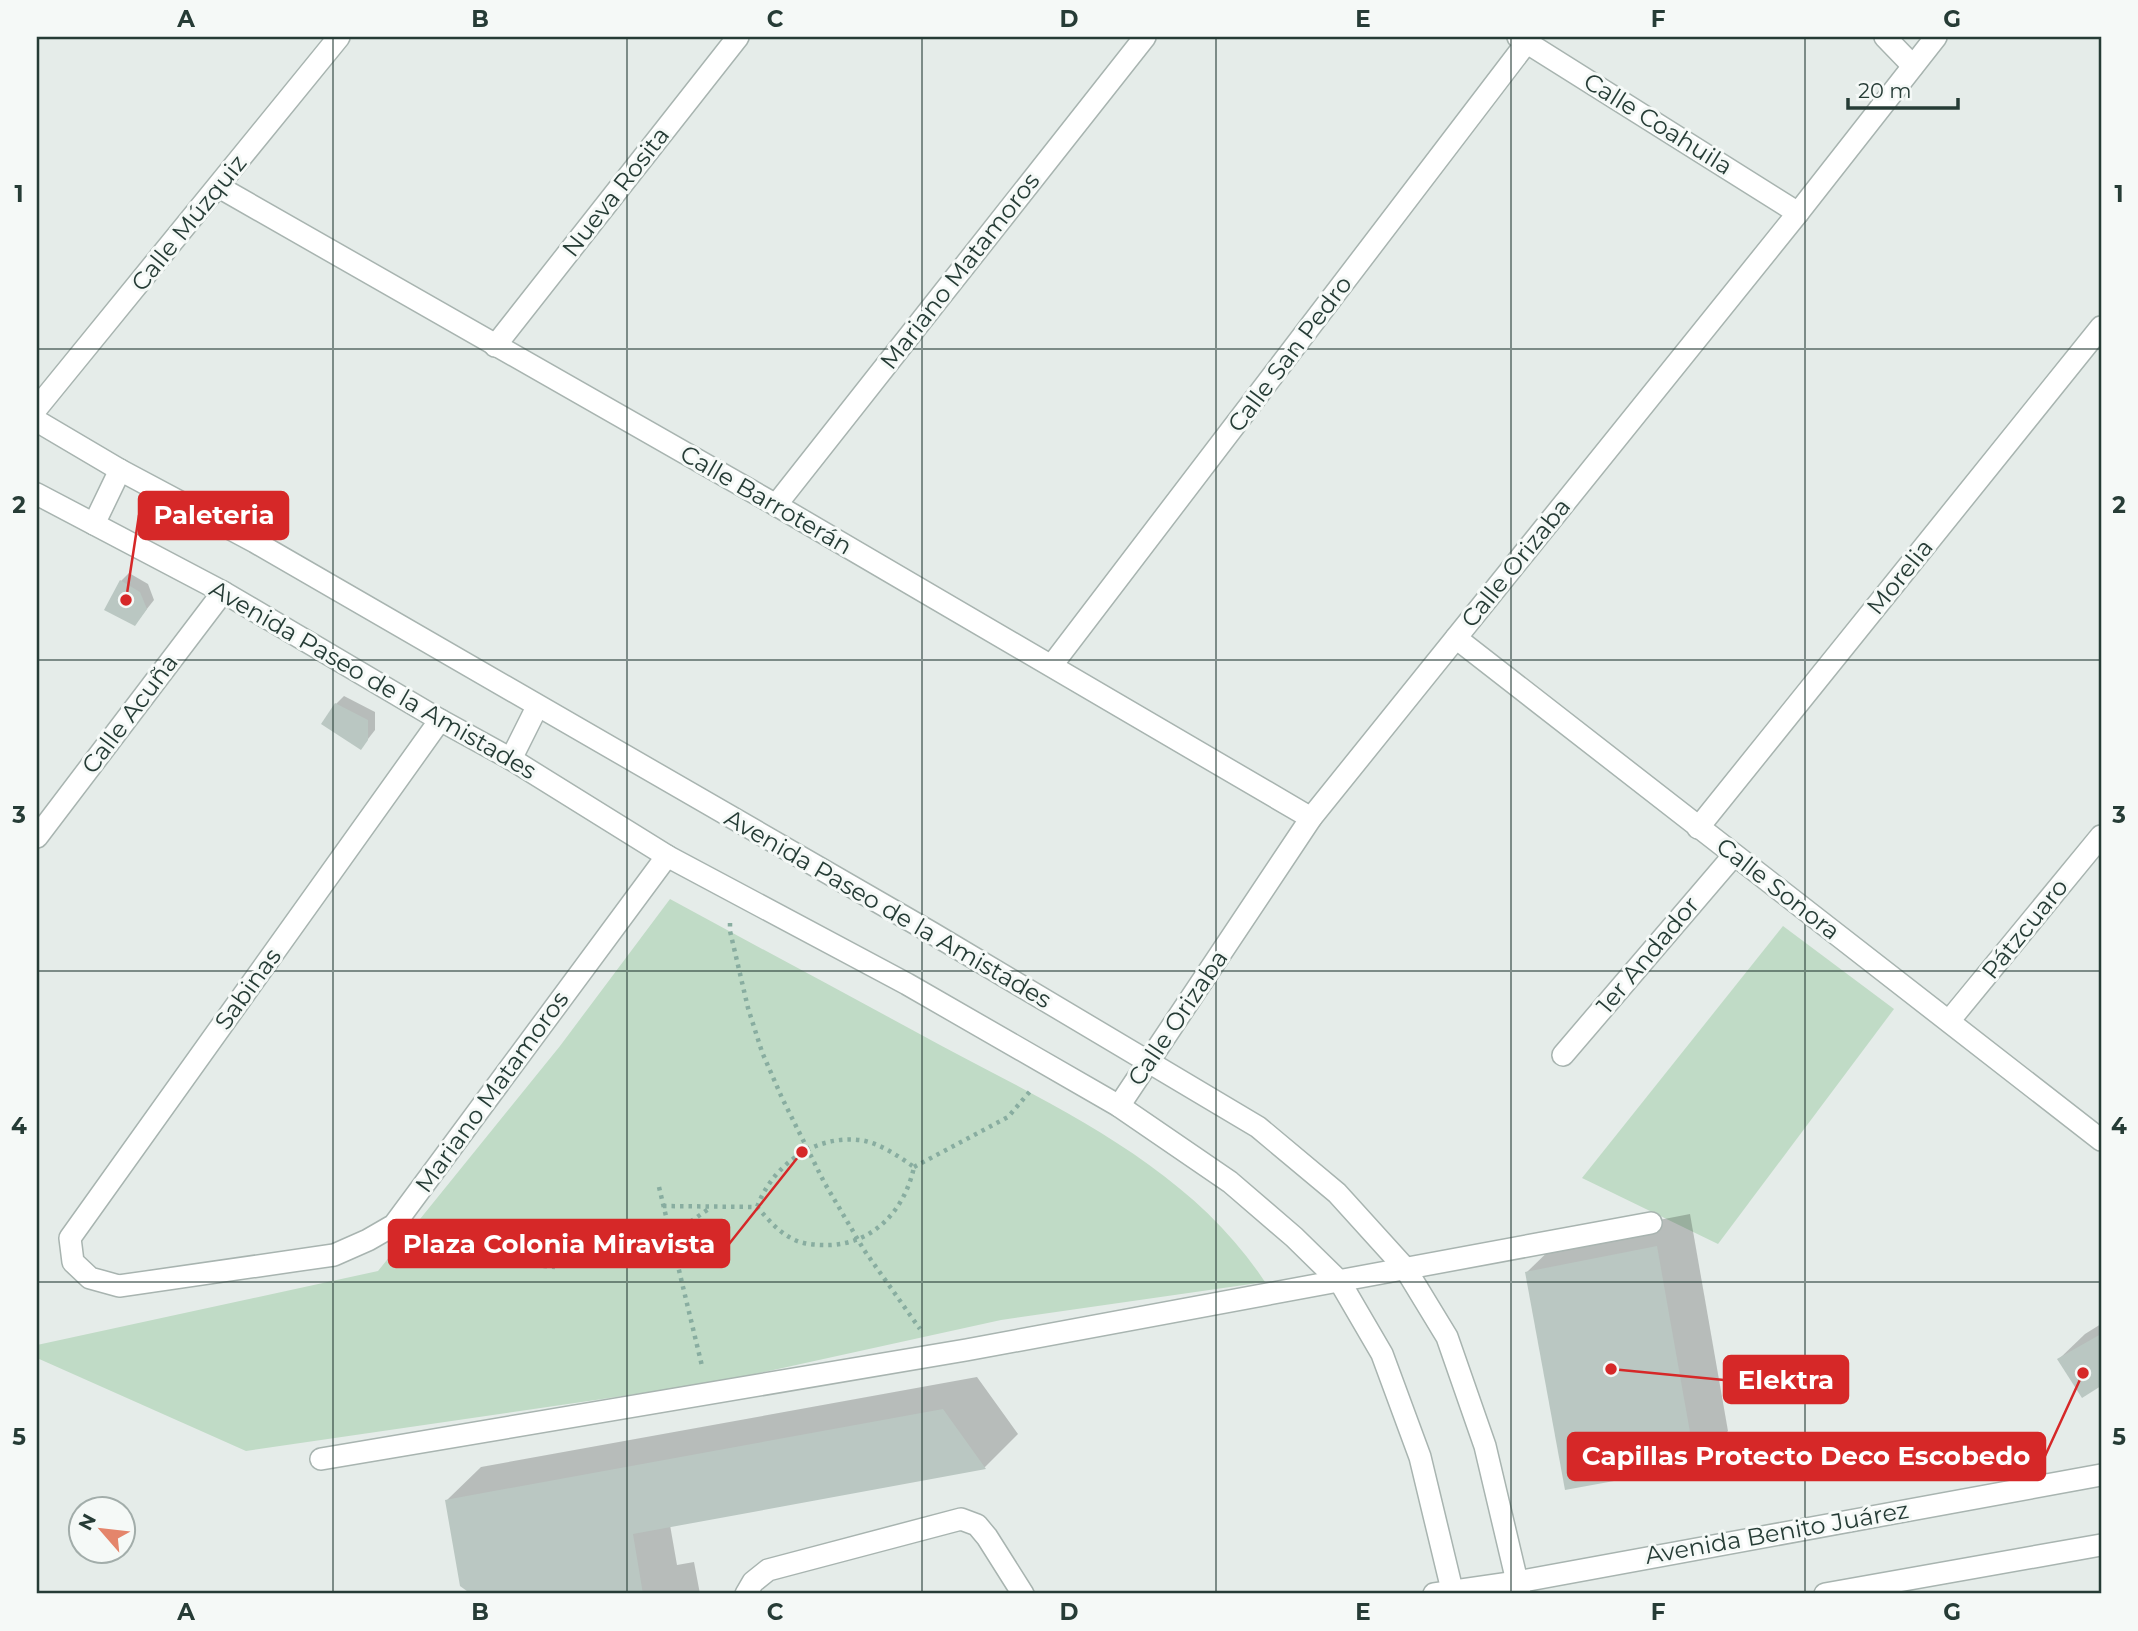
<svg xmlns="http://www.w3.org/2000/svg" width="2138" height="1631" font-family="Montserrat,sans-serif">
<rect width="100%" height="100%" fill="#e5ece9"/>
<g fill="#c0dbc6">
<path d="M670,899c90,49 180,97 270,146 118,63 250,122 325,237l-264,38 -282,62 -473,69 -209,-93v-13l341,-74 182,-225z"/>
<path d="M1783,926l111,83 -176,235 -136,-66z"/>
</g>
<g fill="#0003">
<path d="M129,573l19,11 6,16 -19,24 -14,-43z"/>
<path d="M344,696l31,16v18l-14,18 -25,-44z"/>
<path d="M1690,1214l38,217 -33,34 -168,-193 34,-33z"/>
<path d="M2101,1324v60l-19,12 -23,-37 26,-25z"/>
<path d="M977,1377l41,57 -33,33 -315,58 7,40 17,-3 6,32h-226l-12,-9 -15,-85 34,-33z"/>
</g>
<g fill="#bac7c2">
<path d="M120,580l20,12 7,17 -12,17 -31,-16z"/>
<path d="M335,703l33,17v20l-7,10 -40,-26z"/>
<path d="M1657,1246l39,220 -131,24 -40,-218z"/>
<path d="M2101,1334v52l-19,12 -25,-39z"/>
<path d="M943,1409l43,60 -353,65 10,60h-172l-11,-8 -15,-86z"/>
</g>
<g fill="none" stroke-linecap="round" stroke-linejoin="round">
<g stroke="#a8b4b0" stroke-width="24">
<g id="minor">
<path d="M1518,37l280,176"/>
<path d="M1885,37l28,29"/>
<path d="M219,187l557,318 535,313"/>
<path d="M495,346l243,-309"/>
<path d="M37,408l302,-371"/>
<path d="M37,421l83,49 135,72 677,391 326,194 79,66 68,75 42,69 38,109 35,148"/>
<path d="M37,494l186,98 217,128 71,39 156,97 240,128 212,122 111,76 64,55 46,45 42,72 38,103 33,137"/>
<path d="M776,505l369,-468"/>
<path d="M94,524l26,-54"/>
<path d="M1456,638l645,502"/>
<path d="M1052,665l475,-623"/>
<path d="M440,720l-370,518 3,24 17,16 29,8 215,-31 34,-15 26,-15 273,-369"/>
<path d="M511,759l26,-52"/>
<path d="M1698,828l403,-501"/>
<path d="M37,837l186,-245"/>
<path d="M1949,1021l152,-185"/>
<path d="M1563,1055l171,-200"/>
<path d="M1119,1106l192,-288 487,-605 138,-176"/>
<path d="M321,1459l645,-109 685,-127"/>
<path d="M746,1594l7,-12 15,-12 193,-51 16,6 10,12 36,57"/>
<path d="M1434,1594l83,-12 584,-107"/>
<path d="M1825,1594l276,-49"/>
</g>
</g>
<g stroke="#88ada0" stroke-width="4.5" stroke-dasharray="3.5 5" stroke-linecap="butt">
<path d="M730,923v8l18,77 14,44 20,46 42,84 40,68 56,79"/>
<path d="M914,1167l94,-50 24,-28"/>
<path d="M659,1187l43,179"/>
<path d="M663,1206l94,1c11,12 21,25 36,32 11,6 25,6 37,6 45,-2 75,-36 84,-78 -16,-11 -34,-24 -54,-27 -46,-5 -87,25 -103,67"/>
<path d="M645,1243l25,-7 40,-28"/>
<path d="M409,1250l17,6 129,11"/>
</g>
<use href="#minor" stroke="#fff" stroke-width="21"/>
</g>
<path fill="none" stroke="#263c36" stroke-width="2" stroke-opacity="0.55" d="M333,37v1557M627,37v1557M922,37v1557M1216,37v1557M1511,37v1557M1805,37v1557M37,349h2064M37,660h2064M37,971h2064M37,1282h2064"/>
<g text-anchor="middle" stroke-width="6" stroke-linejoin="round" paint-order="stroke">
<g font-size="24" fill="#263c36" stroke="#f5f9f7">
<text transform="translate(1658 124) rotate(32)" y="8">Calle Coahuila</text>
<text transform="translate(616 192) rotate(-52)" y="8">Nueva Rosita</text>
<text transform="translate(189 223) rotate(-51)" y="8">Calle Múzquiz</text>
<text transform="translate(960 271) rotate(-52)" y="8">Mariano Matamoros</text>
<text transform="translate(1290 354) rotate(-53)" y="8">Calle San Pedro</text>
<text transform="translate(766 500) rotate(30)" y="8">Calle Barroterán</text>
<text transform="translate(1516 563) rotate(-51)" y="8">Calle Orizaba</text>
<text transform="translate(1900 577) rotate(-51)" y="8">Morelia</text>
<text transform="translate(373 680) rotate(30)" y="8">Avenida Paseo de la Amistades</text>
<text transform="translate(130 714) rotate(-53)" y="8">Calle Acuña</text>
<text transform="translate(1778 889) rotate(38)" y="8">Calle Sonora</text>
<text transform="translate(888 909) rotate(30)" y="8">Avenida Paseo de la Amistades</text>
<text transform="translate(2025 929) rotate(-51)" y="8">Pátzcuaro</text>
<text transform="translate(1648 955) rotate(-50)" y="8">1er Andador</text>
<text transform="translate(248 989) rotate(-54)" y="8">Sabinas</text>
<text transform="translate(1178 1018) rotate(-56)" y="8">Calle Orizaba</text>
<text transform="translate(492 1092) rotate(-54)" y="8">Mariano Matamoros</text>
<text transform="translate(1777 1533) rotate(-10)" y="8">Avenida Benito Juárez</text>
</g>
</g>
<path fill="none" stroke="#d62828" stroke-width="2.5" d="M126 600L139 515M802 1152L729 1244M1611 1369L1724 1380M2083 1373L2045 1456"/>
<g fill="#d62828" stroke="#f5f9f7" stroke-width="2.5">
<circle cx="126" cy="600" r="7"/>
<circle cx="802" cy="1152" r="7"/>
<circle cx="1611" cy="1369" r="7"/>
<circle cx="2083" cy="1373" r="7"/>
</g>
<g fill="#d62828" stroke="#d62828" stroke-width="2.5">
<rect x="139" y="492" width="149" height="47" rx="7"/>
<rect x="389" y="1220" width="340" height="47" rx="7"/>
<rect x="1724" y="1356" width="124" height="47" rx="7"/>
<rect x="1568" y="1433" width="477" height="47" rx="7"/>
</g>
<g font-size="26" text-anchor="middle" font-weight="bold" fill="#fff">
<text x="214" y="524">Paleteria</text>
<text x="559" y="1253">Plaza Colonia Miravista</text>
<text x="1786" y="1389">Elektra</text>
<text x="1806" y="1465">Capillas Protecto Deco Escobedo</text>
</g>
<rect width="2138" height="1631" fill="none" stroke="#f5f9f7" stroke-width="77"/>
<g transform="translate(102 1530) rotate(298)"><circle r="33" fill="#f5f9f7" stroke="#a2adaa" stroke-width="2"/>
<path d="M0-5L12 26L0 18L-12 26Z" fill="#e4856b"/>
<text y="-10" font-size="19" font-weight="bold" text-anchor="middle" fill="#263c36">N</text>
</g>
<path d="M1848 98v10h110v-10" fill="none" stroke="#263c36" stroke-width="3.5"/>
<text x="1858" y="98" font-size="21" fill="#263c36" stroke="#f5f9f7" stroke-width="5" paint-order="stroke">20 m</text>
<rect x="38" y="38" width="2062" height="1554" fill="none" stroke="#263c36" stroke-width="2.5"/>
<g font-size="23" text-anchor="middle" font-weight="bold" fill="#263c36">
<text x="186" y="27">A</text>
<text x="480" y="27">B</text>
<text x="775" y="27">C</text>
<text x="1069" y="27">D</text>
<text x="1363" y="27">E</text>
<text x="1658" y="27">F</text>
<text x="1952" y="27">G</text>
<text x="19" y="202">1</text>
<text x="2119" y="202">1</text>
<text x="19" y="513">2</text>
<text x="2119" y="513">2</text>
<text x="19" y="823">3</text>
<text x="2119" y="823">3</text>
<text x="19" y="1134">4</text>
<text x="2119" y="1134">4</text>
<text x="19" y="1445">5</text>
<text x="2119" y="1445">5</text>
<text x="186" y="1620">A</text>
<text x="480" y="1620">B</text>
<text x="775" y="1620">C</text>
<text x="1069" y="1620">D</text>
<text x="1363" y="1620">E</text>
<text x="1658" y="1620">F</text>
<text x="1952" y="1620">G</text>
</g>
</svg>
